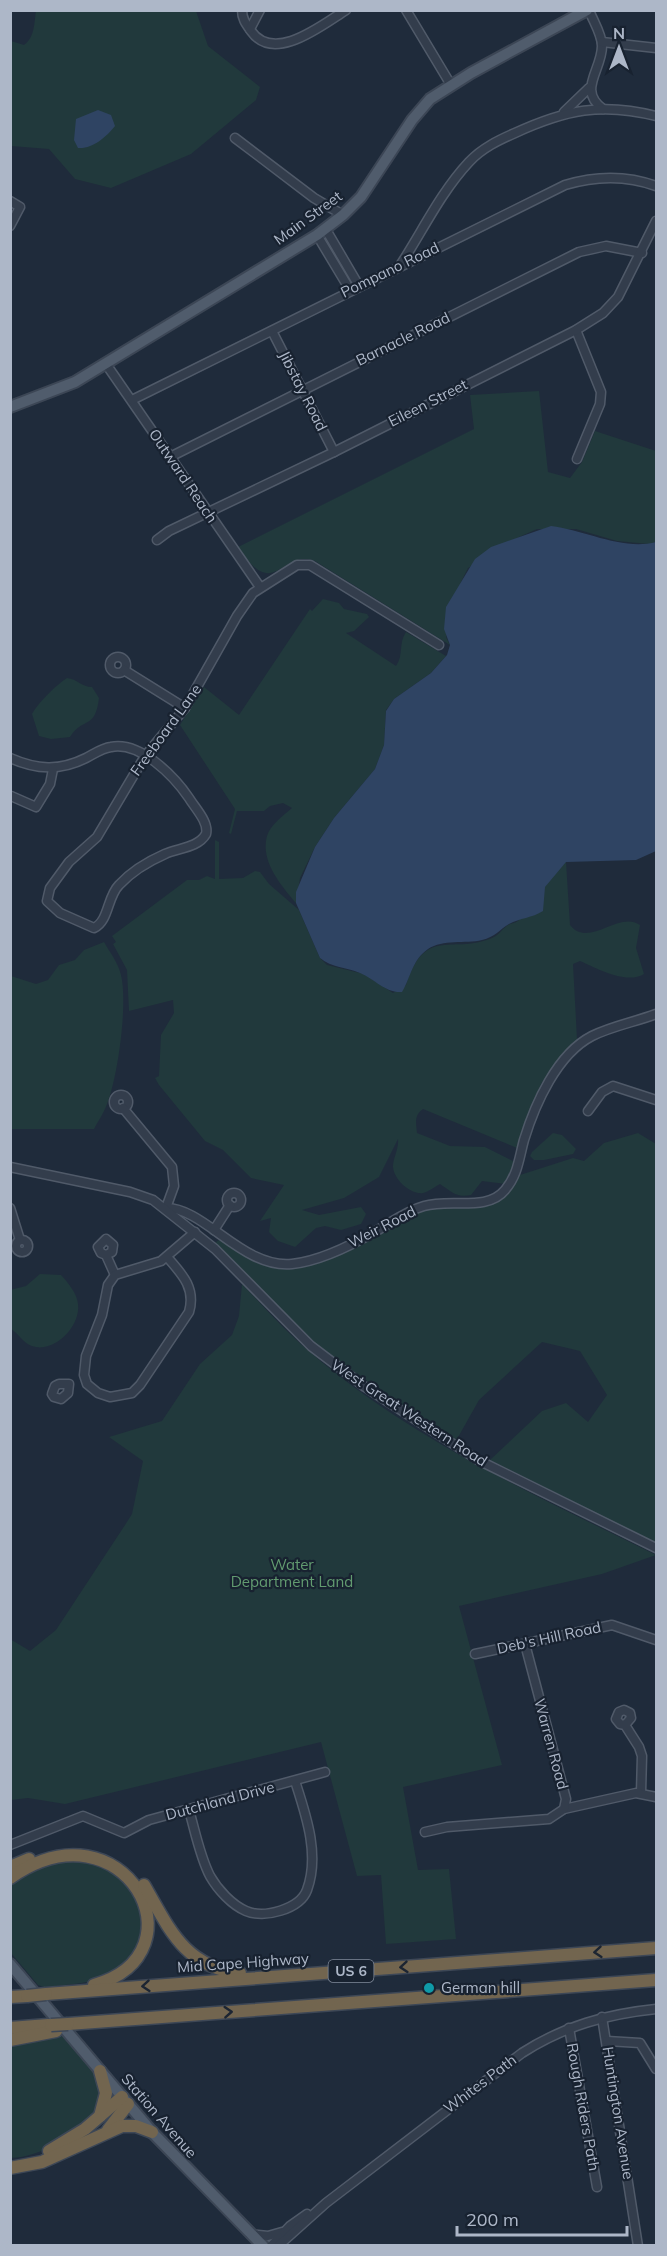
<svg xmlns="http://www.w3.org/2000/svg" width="667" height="2256" font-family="Mulish,sans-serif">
<rect width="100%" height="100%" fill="#1f2b3b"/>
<g fill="#21393c">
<path d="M36,11h160l12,35 52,41 -4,13 -65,54 -80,34 -36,-9 -26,-30 -38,-3v-105l13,4c11,-8 10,-22 12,-34z"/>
<path d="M539,391l9,81 22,6 12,-16 13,-31 61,20v91l-7,2 -32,-3 -41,-12h-39l-18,8 -51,31 -7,14 -15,55 4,8 -135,-84c-34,-13 -40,43 -77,-14l236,-118 -4,-34z"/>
<path d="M323,599l16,4 5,6 23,5 2,3 -15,14 -8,2 50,33c8,-11 2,-22 10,-34l40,24 -15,17 -37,26 -8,11 -2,35 -9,24 -41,49 -19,29 -15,31 -4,25c-15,-18 -36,-42 -29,-67 3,-11 17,-21 25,-28l-9,-5 -13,3 -6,5h-27l-6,23 -2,-1 6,-24 -55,-84 24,-38 35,28 71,-106 2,2z"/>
<path d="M67,678c10,1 15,9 25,9l7,11c-4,33 -16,18 -29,39l-19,2 -12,-3 -7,-22c7,-12 24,-29 35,-36z"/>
<path d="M215,840l4,2v37l24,-1 12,-7 5,1 9,12 30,26 21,48 7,7 37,9 29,19 13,-8c19,-61 48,-29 88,-48 6,-3 9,-9 14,-12 4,-2 9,-2 12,-6 18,-17 27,-41 46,-57l4,63c19,24 48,-15 70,0l-4,23 8,26c-18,11 -48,-6 -64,-13l-7,3 4,75 -36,45 -24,64 -94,-39c-9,6 -7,14 -6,24l33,13 35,1 32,16 -11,21 -24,-3 -11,14c-15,3 -19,-3 -31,-11 -6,3 -10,7 -17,9 -12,2 -29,-13 -30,-26 0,-9 6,-18 5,-28l-19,38 -35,21 -42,12 17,5 42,-8 5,7 -5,10 -20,6 -16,-4 -9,2 -21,19 -17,-6 -9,-9 2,-14 -11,3 24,-36 -33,-7 -28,-28 -18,-9 -46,-56 -4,-7 4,-2 2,-41 13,-22 -1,-13 -44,11 -2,-41 -14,-26 3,-2 -4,-6 75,-56h12l8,-4 8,3z"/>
<path d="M104,942c6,11 14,20 17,33 7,28 -3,102 -14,129 -3,9 -9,17 -13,25h-83v-153l25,8 12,-4 11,-15 16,-5 9,-10z"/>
<path d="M553,1133l9,2 14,14 -3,5 -29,6h-10l-4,-4 2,-4z"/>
<path d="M638,1133l18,11v399l-166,-83 52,-49 24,-8 22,19 19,-27 -27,-44 -38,-9 -63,58 -23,41 -76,-50 -68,-50 -97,-98 4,-3c18,11 36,26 58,28 31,4 110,-40 141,-56 42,-13 79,13 102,-37l53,-17 11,3 20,-18z"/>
<path d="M40,1274l21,1c7,8 16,18 17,29 3,22 -24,50 -46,42 -8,-2 -14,-13 -21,-17l-1,-39 16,-4z"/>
<path d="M242,1284c22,23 43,47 68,68 102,88 227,144 346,203l-54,19 -143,32 43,159 -99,22 15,83 31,-1 7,70 -70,5 -5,-69 -24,1 -36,-134 -256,62 -37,-6 -17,2 -1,-161 20,12 26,-21 69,-105 7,-11 11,-53 -34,-24 53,-16 38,-57 32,-29 7,-19z"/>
<path d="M83,1861c14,3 36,9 46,21 18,23 19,59 -2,81 -20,21 -56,21 -83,24l-6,-2 -27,-32 -1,-69 40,-20z"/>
<path d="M61,2033l34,41 7,19 -5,22c-27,19 -52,42 -87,43v-114z"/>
</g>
<g fill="#2f4463">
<path d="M98,110l13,5 4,11c-9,11 -22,23 -37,22l-4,-8 2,-21z"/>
<path d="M551,526c34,4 72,25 105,16v309l-20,9 -70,2 -21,25 -2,24c-11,7 -23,7 -34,13 -10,6 -14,13 -27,16 -17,4 -39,-1 -54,9 -16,11 -17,28 -26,43 -17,1 -27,-13 -42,-19 -14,-6 -28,-5 -40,-15l-24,-55v-11l19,-45 19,-29 41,-49 9,-24 2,-34 8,-12 37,-26 16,-18 3,-10 -6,-16 2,-22 29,-48 16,-12z"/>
</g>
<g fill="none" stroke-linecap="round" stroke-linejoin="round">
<g stroke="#505a69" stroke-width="11">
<g id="minor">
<path d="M242,10c0,9 4,14 9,21 23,33 71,-6 95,-21"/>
<path d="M406,10l45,75"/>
<path d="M589,10c4,11 13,24 13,36 0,24 -25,44 1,63"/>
<path d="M250,29l10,-19"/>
<path d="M602,42l54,6"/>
<path d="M564,112l25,-24"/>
<path d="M235,138l79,60 29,17"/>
<path d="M10,201l10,6 -10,19"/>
<path d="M325,228l34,58"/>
<path d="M317,235l33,55"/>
<path d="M401,264c22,-34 40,-72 68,-102 13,-14 30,-22 46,-29 50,-23 87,-31 141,-17"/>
<path d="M576,330l25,62 -1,12 -23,55"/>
<path d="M272,331l62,121"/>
<path d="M106,364l154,223"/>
<path d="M132,400l433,-215c30,-9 61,-10 91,1"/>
<path d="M170,457l409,-205 27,-6 36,7"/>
<path d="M157,540l12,-9 165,-79 242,-122 27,-17 15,-16 38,-76"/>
<circle cx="118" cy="665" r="8"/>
<path d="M124,670l61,38"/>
<path d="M10,758c27,12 50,13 76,0 8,-4 16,-10 25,-11 29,-6 63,29 78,51 6,10 20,24 17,36 -8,14 -28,14 -41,20 -16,7 -34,18 -46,31 -12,12 -10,36 -25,43l-34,-15 -13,-12 3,-13 19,-26 28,-25 48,-81 40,-48 52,-92 16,-23 44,-28h13l129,80"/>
<path d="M11,796l25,11 14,-23 3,-15"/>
<circle cx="121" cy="1102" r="7"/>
<path d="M123,1108l49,59 2,19 -8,22c39,0 77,61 126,56 28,-3 60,-19 84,-33 16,-9 30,-20 48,-25 27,-8 63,6 81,-16 13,-15 14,-32 19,-50 11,-36 33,-86 68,-104 20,-10 43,-14 64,-22"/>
<path d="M588,1111l14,-19 11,-6 43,14"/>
<path d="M10,1167l120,25 23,8 62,49 96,97 54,41 113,73 178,88"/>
<circle cx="234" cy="1200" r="7"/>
<path d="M10,1208l10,32"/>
<path d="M214,1230l16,-25"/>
<circle cx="22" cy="1246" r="6"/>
<path d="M106,1255l-5,-2 -3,-6 8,-8 7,6 -1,7 -6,3 9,20"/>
<path d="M167,1257c15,17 29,31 22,55l-49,73 -8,8 -22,4 -12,-4 -11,-9 -3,-9 2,-19 16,-41 6,-30 7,-10 46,-14 34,-29"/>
<path d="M59,1384h10l-1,9 -7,6 -7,-2 -2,-3 3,-8z"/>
<path d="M475,1654l137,-29 44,15"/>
<path d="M625,1725l6,-7 -1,-5 -6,-3 -5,2 -3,7 4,5 5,1 14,22 3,9 -1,37"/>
<path d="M564,1809l72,-16 20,4"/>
<path d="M189,1810c6,21 11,47 21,66 8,14 22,29 36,35 18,8 54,-2 61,-21 13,-35 -1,-75 -12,-109"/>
<path d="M425,1832l22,-5 102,-8 15,-10 2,-10 -41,-155"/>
<path d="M10,1845l73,-29 41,17 25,-13 176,-48"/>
<path d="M602,2017l36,229"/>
<path d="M569,2028l28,159"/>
<path d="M607,2041l33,2 16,26"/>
<path d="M250,2234l18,2 14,-4"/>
<path d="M271,2246l19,-20 17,-12"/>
<path d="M278,2246l48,-43 196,-150c42,-27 85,-39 134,-44"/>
</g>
</g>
<g stroke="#3c4655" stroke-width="14">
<g id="major">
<path d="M10,407l65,-25 242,-147 26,-20 18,-18 51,-77 18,-21 41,-26 116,-63"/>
<path d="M10,1964l142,168 111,114"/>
</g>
</g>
<g stroke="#3d4756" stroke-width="15">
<g id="highway">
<path d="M10,1867l19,-8"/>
<path d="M10,1878c114,-80 197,75 84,107"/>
<path d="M144,1885c25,43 40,82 96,88"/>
<path d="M46,1994l610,-46"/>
<path d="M10,1997l17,-1"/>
<path d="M68,2024l588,-44"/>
<path d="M10,2028l38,-3"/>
<path d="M10,2040l46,-9"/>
<path d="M100,2116l6,-23 -6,-22"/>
<path d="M108,2130l20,-26"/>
<path d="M49,2151l36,-22 37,-32"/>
<path d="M10,2168l32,-6 80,-36h14l16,6"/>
</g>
</g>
<use href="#minor" stroke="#333d4c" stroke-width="8"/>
<use href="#major" stroke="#505c6c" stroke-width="10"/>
<use href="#highway" stroke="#72654f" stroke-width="12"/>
<g stroke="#3d4756" stroke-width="15" stroke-linecap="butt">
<g id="highway-bridge">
<path d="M27,1996l19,-2"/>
<path d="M51,2025l17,-1"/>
</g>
</g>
<use href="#highway-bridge" stroke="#72654f" stroke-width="12"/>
</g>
<defs><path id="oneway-chevron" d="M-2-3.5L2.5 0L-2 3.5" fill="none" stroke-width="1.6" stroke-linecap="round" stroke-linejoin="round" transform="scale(1.5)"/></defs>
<g stroke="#1c2532">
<use href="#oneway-chevron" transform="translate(598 1952) rotate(175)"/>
<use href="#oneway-chevron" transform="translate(404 1967) rotate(175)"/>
<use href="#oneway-chevron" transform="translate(146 1986) rotate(175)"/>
<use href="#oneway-chevron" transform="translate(228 2012) rotate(-4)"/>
</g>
<circle fill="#0f9aa8" stroke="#182230" stroke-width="2" cx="429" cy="1988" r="6"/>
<g text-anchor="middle" stroke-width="4.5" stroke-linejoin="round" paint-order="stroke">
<rect fill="#182230" stroke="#808a9a" stroke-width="1.5" x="328.5" y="1960" width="45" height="22" rx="4.5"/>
<g font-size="14" font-weight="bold" fill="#adb7c8">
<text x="351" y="1976">US 6</text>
</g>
<g font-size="15" fill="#adb7c8" stroke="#182230">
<text transform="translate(308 218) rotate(-36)" y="5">Main Street</text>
<text transform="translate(390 270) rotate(-26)" y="5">Pompano Road</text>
<text transform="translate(403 339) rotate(-26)" y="5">Barnacle Road</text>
<text transform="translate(303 391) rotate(63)" y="5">Jibstay Road</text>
<text transform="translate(428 403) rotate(-27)" y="5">Eileen Street</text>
<text transform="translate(183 476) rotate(56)" y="5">Outward Reach</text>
<text transform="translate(166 730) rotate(-54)" y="5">Freeboard Lane</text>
<text transform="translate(382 1227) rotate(-27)" y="5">Weir Road</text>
<text transform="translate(409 1413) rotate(33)" y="5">West Great Western Road</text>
<text transform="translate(549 1638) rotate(-12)" y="5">Deb's Hill Road</text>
<text transform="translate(551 1744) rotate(75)" y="5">Warren Road</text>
<text transform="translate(220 1801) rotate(-15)" y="5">Dutchland Drive</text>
<text transform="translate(243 1963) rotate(-4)" y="5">Mid Cape Highway</text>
<text transform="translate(480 2084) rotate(-37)" y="5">Whites Path</text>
<text transform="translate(583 2107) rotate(80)" y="5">Rough Riders Path</text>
<text transform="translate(618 2113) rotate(81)" y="5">Huntington Avenue</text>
<text transform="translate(159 2116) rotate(49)" y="5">Station Avenue</text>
</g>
<g font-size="15" fill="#629b70" stroke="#182230">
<text x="292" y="1570">Water<tspan x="292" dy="17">Department Land</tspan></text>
</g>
<g font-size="15" fill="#adb7c8" stroke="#182230" text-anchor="start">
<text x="441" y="1993">German hill</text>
</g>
</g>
<rect width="667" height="2256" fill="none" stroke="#adb7c8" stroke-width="24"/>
<g transform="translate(619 48)" stroke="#182230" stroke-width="4.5" paint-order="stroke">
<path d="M0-4.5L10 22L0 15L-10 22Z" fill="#adb7c8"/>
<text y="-9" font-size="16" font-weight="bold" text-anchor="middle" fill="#adb7c8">N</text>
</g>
<path d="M457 2226v9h170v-9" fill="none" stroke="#adb7c8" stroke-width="3"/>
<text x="466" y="2226" font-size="18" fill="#adb7c8" stroke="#182230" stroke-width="4.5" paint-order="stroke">200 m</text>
</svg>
